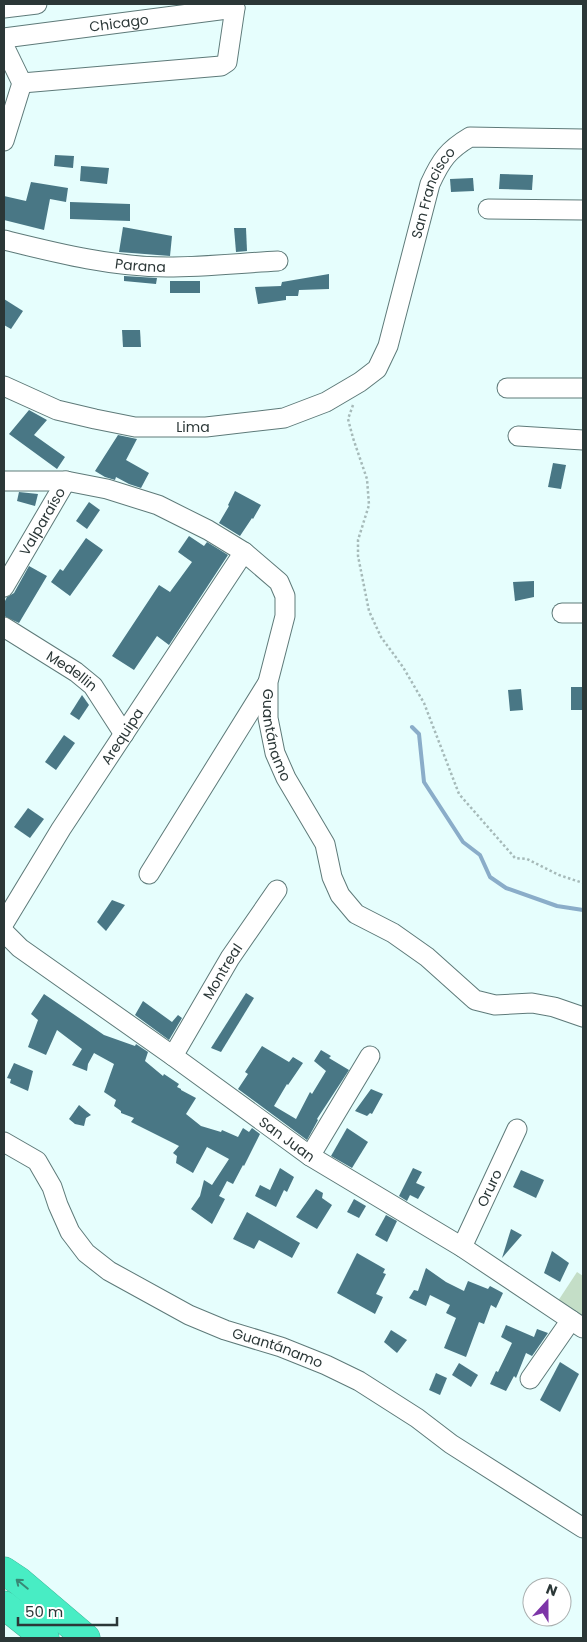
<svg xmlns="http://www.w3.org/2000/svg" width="587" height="1642" font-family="Poppins,sans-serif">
<rect width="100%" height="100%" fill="#e6fefd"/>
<path fill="#c4dec7" d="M577,1272l6,4v45l-27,-17z"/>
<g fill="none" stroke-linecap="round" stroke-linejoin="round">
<path stroke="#8aadc9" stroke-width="4" d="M412,727l7,7 5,48 39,60 17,13 10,22 16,11 51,18 26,4"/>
</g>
<g fill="#497785">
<path d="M55,155l19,1 -1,12 -19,-2z"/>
<path d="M81,166l28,2 -2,16 -27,-3z"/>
<path d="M500,174l33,1 -1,15 -33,-1z"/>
<path d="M473,178l1,13 -23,1 -1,-13z"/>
<path d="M31,182l37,6 -2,14 -16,-3 -6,31 -40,-10v-24l22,5z"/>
<path d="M70,202l60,2v17l-60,-2z"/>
<path d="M123,227l49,9 -2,20 -51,-4z"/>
<path d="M234,228h12l1,23 -11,1z"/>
<path d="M329,274v15l-30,1 -1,6h-12v4l-28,4 -3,-17 26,-1 1,-4z"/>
<path d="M124,276l33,2 -1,6 -32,-3z"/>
<rect x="170" y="281" width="30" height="12"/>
<path d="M4,299l19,12 -12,18 -7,-4z"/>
<path d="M122,330h18l1,17h-18z"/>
<path d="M29,410l18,10 -13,15 31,22 -8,12 -48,-35z"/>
<path d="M118,435l19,4 -11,21 23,13 -8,15 -12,-4 -13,-7 -1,3 -10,-3 -10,-6z"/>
<path d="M553,463l13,2 -5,24 -13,-2z"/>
<path d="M235,491l26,14 -8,14 -1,-1 -12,18 -21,-13 10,-17 -1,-1z"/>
<path d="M19,492l19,2 -3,12 -18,-5z"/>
<path d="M89,502l11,8 -13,19 -11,-8z"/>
<path d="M189,536l15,10 3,-4 21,13 -59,90 -12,-9 -23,34 -22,-14 47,-71 11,7 22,-30 -14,-10z"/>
<path d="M86,538l17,12 -33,46 -19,-14 9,-13 3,2z"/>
<path d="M29,566l18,10 -28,47 -15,-7v-13l3,-6 7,-4z"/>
<path d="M534,581v16l-19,4 -2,-19z"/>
<rect x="571" y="687" width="11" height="23"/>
<path d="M521,689l2,21 -13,1 -2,-21z"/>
<path d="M82,695l7,10 -10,15 -9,-6z"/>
<path d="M64,735l11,8 -19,27 -11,-8z"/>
<path d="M28,808l16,11 -14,19 -16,-11z"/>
<path d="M112,900l13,5 -19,26 -9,-9z"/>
<path d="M246,993l8,5 -33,54 -10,-4z"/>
<path d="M44,994l60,41 31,11 1,-2 12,8 -3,9 18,15 1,-2 15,10 -2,3 4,2v1l15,8 -10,16 15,12 20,6 1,-2 16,7 5,-9 6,4 3,-4 8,6 -16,32 -1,-1 -10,19 -6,-3 -8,15 6,3 -13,25 -21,-15 9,-13 4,-16 8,5 17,-26 -22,-12 -14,26 -17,-10 1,-7 -4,-3 6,-7 -48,-24 3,-4 -13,-5v-2l-7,-5 2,-6 -12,-8 10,-28 -20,-11 -6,11 -1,7 -15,-6 10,-16 -25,-19 -11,25 -18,-8 10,-27 -7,-6z"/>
<path d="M143,1001l29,21 6,-7 4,3 -13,22 -34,-25z"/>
<path d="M262,1046l27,16 4,-5 10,6 -15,22 -1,-1 -13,22 22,13 14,-27 2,2 14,-23 -12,-10 7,-11 10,6 -2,2 20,12 -32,49 1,1 -11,20 -69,-51 10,-15 -3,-2z"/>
<path d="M14,1063l19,8 -5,20 -18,-8 1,-4 -4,-1z"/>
<path d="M371,1089l12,5 -11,20 -2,-1 -3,3 -12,-5z"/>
<path d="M79,1105l12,10 -5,3 -2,8 -9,-2 -6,-5z"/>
<path d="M347,1128l21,14 -16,26 -21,-12z"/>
<path d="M280,1168l14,9 -7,15 -3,-2 -8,17 -21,-11 5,-11 10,5z"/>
<path d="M413,1168l9,4 -6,11 9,4 -7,12 -8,-4 -3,6 -8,-5z"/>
<path d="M521,1170l23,10 -8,18 -23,-11z"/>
<path d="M316,1189l7,4 -1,5 10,7 -15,24 -21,-12z"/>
<path d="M354,1199l12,7 -7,12 -12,-6z"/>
<path d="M247,1212l53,31 -8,15 -33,-18 -5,9 -21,-10z"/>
<path d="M386,1215l11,6 -10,21 -12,-7z"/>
<path d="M511,1229l11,6 -20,23z"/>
<path d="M552,1251l17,12 -9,19 -16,-9z"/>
<path d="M357,1253l28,16 -2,4 3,1 -10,20 7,3 -8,17 -38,-21z"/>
<path d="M426,1268l20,14 18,9 4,-10 20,8 2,-3 13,7 -7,15 -5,-3 -7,19 -5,-2 -13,35 -22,-9 12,-30 -10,-5 4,-8 -20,-10 -4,11 -17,-8 5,-8 4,1z"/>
<path d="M506,1325l28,12 3,-8 11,4 -16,23 -6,-3 -10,25 -2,-2 -8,15 -16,-7 6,-13 2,1 14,-29 -11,-6z"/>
<path d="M391,1330l16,10 -10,13 -13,-11z"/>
<path d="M560,1362l19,12 -19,38 -20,-12z"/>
<path d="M459,1363l19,12 -7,12 -19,-12z"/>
<path d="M436,1373l11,5 -7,17 -11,-5z"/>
</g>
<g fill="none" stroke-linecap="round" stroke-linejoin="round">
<g stroke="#5e7a79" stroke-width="21">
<g id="minor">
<path d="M4,8l33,-4"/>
<path id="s1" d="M4,38l231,-30"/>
<path d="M4,46l18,37"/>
<path d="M22,83l199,-17 6,-4 8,-54 -1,-4"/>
<path d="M4,141l18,-58"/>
<path d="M488,209l95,1"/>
<path id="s2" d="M4,240c53,13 108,27 163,27 37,0 74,-4 111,-6"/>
<path id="s3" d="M4,386l53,24 38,9 40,8h71l78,-9 42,-16 34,-20 17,-13 11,-23 42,-162c11,-24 18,-34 40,-47l113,2"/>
<path d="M507,388h76"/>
<path d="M518,436l65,4"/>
<path id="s4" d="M4,481h62l41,8 51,16 50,25 36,22 35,30 6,14v20l-17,66v36l7,35 11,25 39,66 7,33 8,18 16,19 37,19 34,24 48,43 20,5 37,-2 22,4 29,10"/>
<path id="s5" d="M4,587l62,-106"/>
<path d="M562,613h21"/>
<path id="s6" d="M4,627l72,45 17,14 31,48"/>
<path d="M149,874l118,-190"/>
<path id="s7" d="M4,923l57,-94 183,-277"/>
<path id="s8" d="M4,932l16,16 153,108 137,100 152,91 121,81"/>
<path id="s9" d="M173,1056l57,-98 47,-68"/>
<path id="s10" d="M4,1142l33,19 15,26 6,18 12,27 16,21 23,18 80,44 36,15 56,17 45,18 33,16 58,37 34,26 132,84"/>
<path d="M310,1156l60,-100"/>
<path id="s11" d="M462,1247l55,-118"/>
<path d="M530,1379l41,-59"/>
</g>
</g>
<g stroke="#3ead93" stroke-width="29">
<g id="highway">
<path d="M4,1571l15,10 67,57"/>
<path d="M4,1605l41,33"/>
</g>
</g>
<path stroke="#a6bab9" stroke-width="2.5" stroke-dasharray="2.5 2.5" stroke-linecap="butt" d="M353,405l-5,14 5,19 14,41 2,26 -11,35v16l11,55 12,26 22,30 21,36 35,91 56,64 12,1 32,16 24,8"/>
<use href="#minor" stroke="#fff" stroke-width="19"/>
<use href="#highway" stroke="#48edc4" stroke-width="28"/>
</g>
<defs><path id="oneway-shaft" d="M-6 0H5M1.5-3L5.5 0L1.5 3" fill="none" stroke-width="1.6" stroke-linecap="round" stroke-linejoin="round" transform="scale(1.25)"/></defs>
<use stroke="#388976" href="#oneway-shaft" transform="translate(22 1584) rotate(-141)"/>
<g text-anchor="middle" stroke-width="5" stroke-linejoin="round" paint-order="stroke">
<g font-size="14" fill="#2b3737" stroke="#fff">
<text dy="5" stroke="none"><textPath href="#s1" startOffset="116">Chicago</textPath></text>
<text dy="5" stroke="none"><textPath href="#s3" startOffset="579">San Francisco</textPath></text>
<text dy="5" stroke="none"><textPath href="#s2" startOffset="139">Parana</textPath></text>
<text dy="5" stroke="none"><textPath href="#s3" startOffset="196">Lima</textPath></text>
<text dy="5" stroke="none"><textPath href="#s5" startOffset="76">Valparaíso</textPath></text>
<text dy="5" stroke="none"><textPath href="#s6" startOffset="81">Medellin</textPath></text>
<text dy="5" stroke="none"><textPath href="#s4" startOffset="459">Guantánamo</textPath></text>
<text dy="5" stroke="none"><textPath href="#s7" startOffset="221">Arequipa</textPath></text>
<text dy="5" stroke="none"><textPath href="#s9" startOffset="98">Montreal</textPath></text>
<text dy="5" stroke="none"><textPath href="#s8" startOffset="351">San Juan</textPath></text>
<text dy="5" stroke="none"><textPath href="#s11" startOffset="65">Oruro</textPath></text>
<text dy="5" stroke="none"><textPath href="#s10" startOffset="358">Guantánamo</textPath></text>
</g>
</g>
<rect width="587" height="1642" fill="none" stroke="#2b3737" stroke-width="10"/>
<g transform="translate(547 1602) rotate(21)"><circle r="24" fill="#ffffff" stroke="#aaafaf"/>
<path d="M0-4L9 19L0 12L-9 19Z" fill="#7d35a8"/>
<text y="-8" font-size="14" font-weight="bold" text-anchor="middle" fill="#2b3737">N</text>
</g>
<path d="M18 1617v8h99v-8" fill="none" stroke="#2b3737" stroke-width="2.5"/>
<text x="25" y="1617" font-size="15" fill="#2b3737" stroke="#ffffff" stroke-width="4" paint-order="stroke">50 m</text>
</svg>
